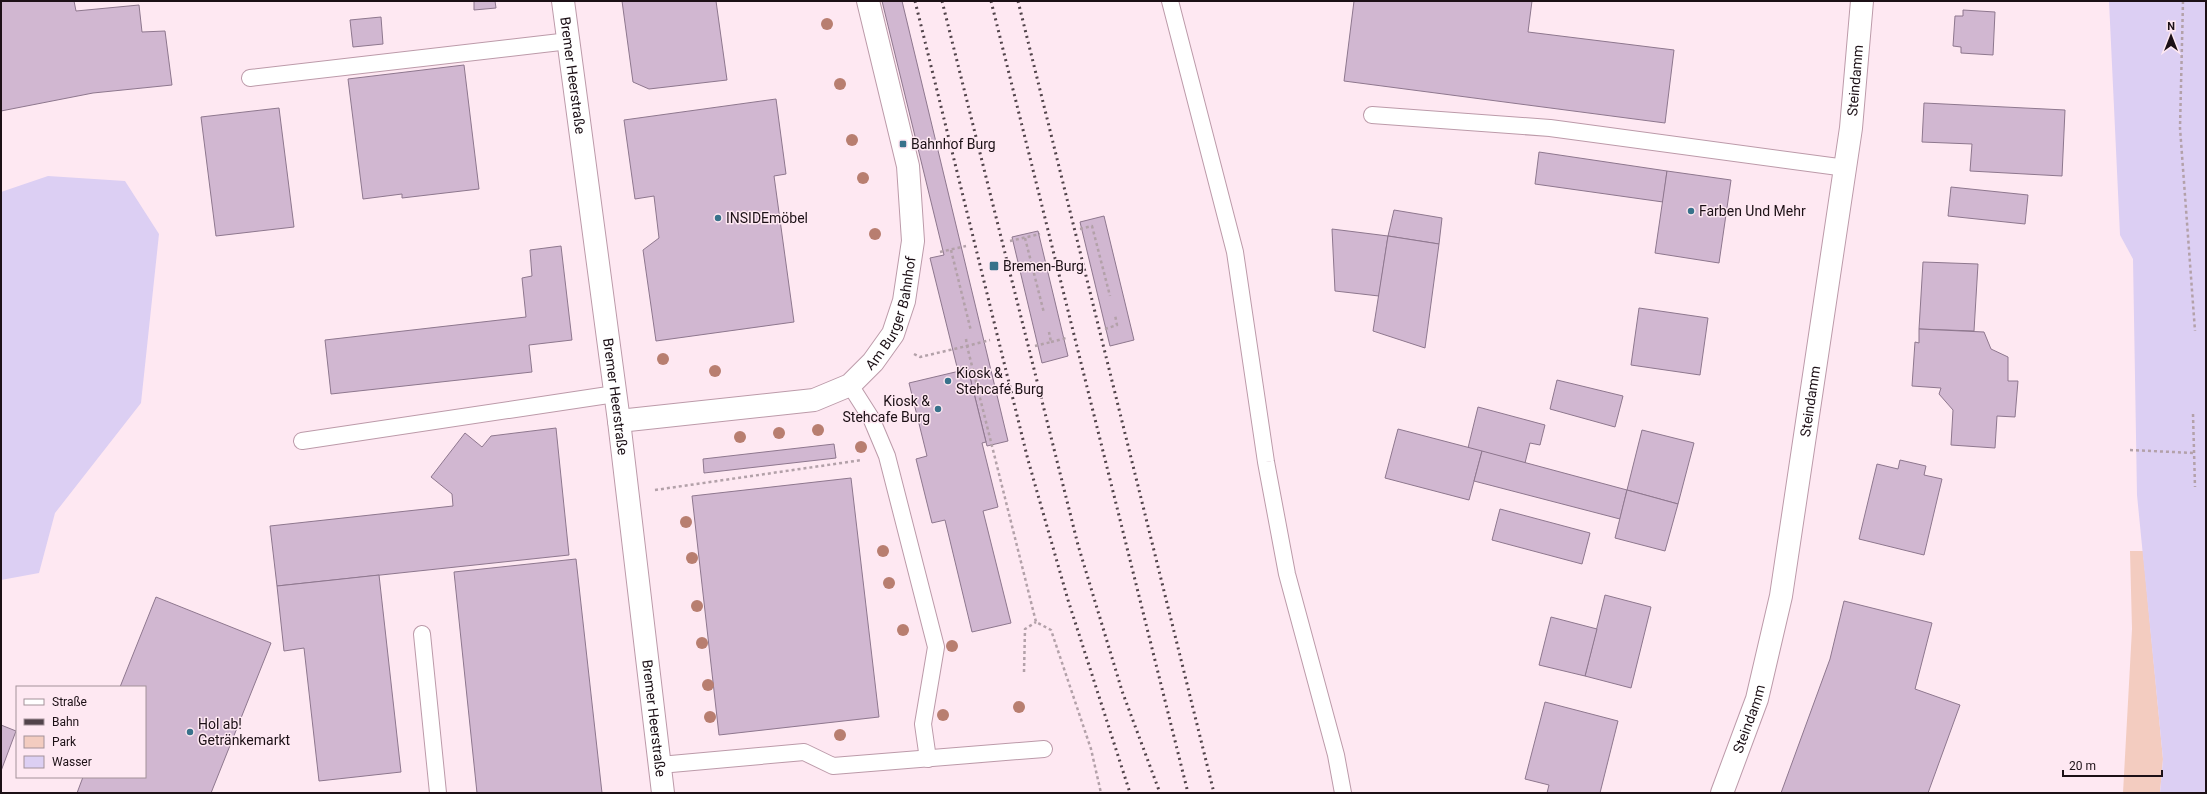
<svg xmlns="http://www.w3.org/2000/svg" width="2207" height="794" font-family="Roboto,sans-serif">
<rect width="100%" height="100%" fill="#fee8f2"/>
<path fill="#f3ccc0" d="M2130,551h13l20,208 -3,34h-37l9,-164z"/>
<g fill="#dccff3">
<path d="M2109,1h97v792h-46l3,-34 -26,-264 -4,-236 -13,-24z"/>
<path d="M48,176l77,5 34,53 -18,169 -86,110 -16,60 -38,7v-388z"/>
</g>
<g fill="#d1b7d1" stroke="#8e778e">
<path d="M1,1h73l2,10 63,-6 3,27 23,-1 7,54 -79,8 -92,18z"/>
<path d="M474,1h21l1,7 -22,2z"/>
<path d="M622,1h94l11,79 -78,9 -16,-7z"/>
<path d="M882,1h20l106,440 -21,5 -19,-77 -10,2 -28,-113 14,-3z"/>
<path d="M1354,1h178l-4,31 146,18 -9,73 -321,-42z"/>
<path d="M1963,10l32,2 -2,43 -32,-2v-6l-8,-1 2,-30h8z"/>
<path d="M381,17l2,27 -30,3 -3,-27z"/>
<path d="M464,65l15,124 -77,9v-4l-39,5 -15,-120z"/>
<path d="M776,99l10,75 -12,2 20,146 -138,19 -13,-91 16,-12 -5,-42 -19,3 -11,-79z"/>
<path d="M1924,103l141,7 -3,66 -92,-5 2,-27 -50,-2z"/>
<path d="M279,108l15,119 -78,9 -15,-119z"/>
<path d="M1539,152l128,19 -4,31 -128,-18z"/>
<path d="M1667,171l64,9 -12,83 -64,-10z"/>
<path d="M1951,187l77,8 -3,29 -77,-8z"/>
<path d="M1394,210l48,8 -3,26 -51,-8z"/>
<path d="M1104,216l30,124 -24,6 -30,-124z"/>
<path d="M1332,229l56,7 -9,60 -44,-5z"/>
<path d="M1038,231l30,125 -26,7 -30,-126z"/>
<path d="M1388,236l51,8 -14,104 -52,-17z"/>
<path d="M561,246l11,94 -43,5 3,27 -201,22 -6,-54 201,-23 -4,-39 10,-2 -2,-26z"/>
<path d="M1923,262l55,2 -4,67 -55,-2z"/>
<path d="M1639,308l69,10 -8,57 -69,-10z"/>
<path d="M1919,329l65,3 7,17 17,8v24h10l-3,36 -18,-1 -2,32 -44,-3 2,-35 -14,-16 2,-6 -29,-2 3,-44 4,1z"/>
<path d="M968,369l18,73 -4,1 16,64 -15,4 28,112 -39,9 -27,-112 -13,3 -16,-64 11,-3 -18,-73z"/>
<path d="M1557,380l66,16 -8,31 -65,-18z"/>
<path d="M1478,407l67,18 -5,20 -10,-2 -5,20 -57,-15z"/>
<path d="M556,428l13,127 -292,31 -7,-60 183,-20 -1,-12 -21,-17 34,-44 17,14 9,-11z"/>
<path d="M1398,429l84,22 -13,49 -84,-22z"/>
<path d="M1642,430l52,13 -16,61 -51,-14z"/>
<path d="M834,444l2,14 -132,15 -1,-14z"/>
<path d="M1482,451l145,39 -7,29 -146,-38z"/>
<path d="M1900,460l26,6 -2,9 18,4 -18,76 -65,-16 18,-75 21,5z"/>
<path d="M851,478l28,239 -160,18 -27,-239z"/>
<path d="M1627,490l51,14 -13,47 -50,-13z"/>
<path d="M1500,509l90,24 -8,31 -90,-24z"/>
<path d="M576,559l26,234h-125l-23,-221z"/>
<path d="M379,575l22,197 -82,9 -15,-133 -20,3 -7,-65z"/>
<path d="M1605,595l46,12 -20,81 -46,-12z"/>
<path d="M156,597l115,46 -60,150h-134l6,-16h62v-90h-25z"/>
<path d="M1844,601l88,22 -17,66 45,16 -32,88h-147l49,-134z"/>
<path d="M1551,617l46,12 -12,47 -46,-11z"/>
<path d="M1545,702l73,19 -18,72h-53l2,-8 -24,-6z"/>
<path d="M1,725l15,6 -15,40z"/>
</g>
<g fill="none" stroke-linecap="round" stroke-linejoin="round">
<g stroke="#bc9aa9" stroke-width="18">
<g id="service">
<path d="M1170,1l65,251 31,210 21,112 49,181 7,38"/>
<path d="M250,78l319,-37"/>
<path d="M1372,115l178,13 296,40"/>
<path d="M850,385l21,33 16,38 49,191 -13,77 5,35"/>
<path d="M302,441l313,-47"/>
<path d="M422,634l16,159"/>
<path d="M660,765l144,-13 29,14 211,-17"/>
</g>
</g>
<g stroke="#bc9aa9" stroke-width="24">
<g id="minor">
<path id="s1" d="M619,421l195,-21 36,-15 23,-23 20,-28 11,-33 9,-60 -5,-75 -40,-165"/>
<path id="s2" d="M1722,793l35,-94 24,-103 70,-468 11,-127"/>
</g>
</g>
<g stroke="#bc9aa9" stroke-width="24">
<g id="secondary">
<path id="s3" d="M563,1l56,420 44,372"/>
</g>
</g>
<g stroke="#b3a1a9" stroke-width="2.5" stroke-dasharray="3 3" stroke-linecap="butt">
<path d="M2183,1l-3,127 15,203"/>
<path d="M1080,229l12,-3 18,70"/>
<path d="M1025,238l19,75"/>
<path d="M1010,241l30,-7"/>
<path d="M951,250l20,81"/>
<path d="M940,252l26,-6"/>
<path d="M1105,329l12,-4 -2,-10"/>
<path d="M966,339l1,7 23,-6"/>
<path d="M1051,342l15,-4"/>
<path d="M1035,346l16,-4 -2,-10"/>
<path d="M914,354l6,3 47,-11 69,276 15,8 40,119 10,44"/>
<path d="M2193,414l2,73"/>
<path d="M2130,450l64,3"/>
<path d="M655,490l207,-30"/>
<path d="M1024,672l1,-43 11,-7"/>
</g>
<use href="#service" stroke="#fff" stroke-width="16"/>
<use href="#minor" stroke="#fff" stroke-width="22"/>
<use href="#secondary" stroke="#fff" stroke-width="22"/>
<g stroke="#51434a" stroke-width="3" stroke-dasharray="2 4" stroke-linecap="butt">
<path d="M915,1l113,459 40,140 62,193"/>
<path d="M942,1l136,544 44,146 38,102"/>
<path d="M991,1l197,792"/>
<path d="M1018,1l196,792"/>
</g>
</g>
<g fill="#b87e70">
<circle cx="827" cy="24" r="6"/>
<circle cx="840" cy="84" r="6"/>
<circle cx="852" cy="140" r="6"/>
<circle cx="863" cy="178" r="6"/>
<circle cx="875" cy="234" r="6"/>
<circle cx="663" cy="359" r="6"/>
<circle cx="715" cy="371" r="6"/>
<circle cx="818" cy="430" r="6"/>
<circle cx="779" cy="433" r="6"/>
<circle cx="740" cy="437" r="6"/>
<circle cx="861" cy="447" r="6"/>
<circle cx="686" cy="522" r="6"/>
<circle cx="883" cy="551" r="6"/>
<circle cx="692" cy="558" r="6"/>
<circle cx="889" cy="583" r="6"/>
<circle cx="697" cy="606" r="6"/>
<circle cx="903" cy="630" r="6"/>
<circle cx="702" cy="643" r="6"/>
<circle cx="952" cy="646" r="6"/>
<circle cx="708" cy="685" r="6"/>
<circle cx="1019" cy="707" r="6"/>
<circle cx="943" cy="715" r="6"/>
<circle cx="710" cy="717" r="6"/>
<circle cx="840" cy="735" r="6"/>
</g>
<g fill="#38728b" stroke="#fee8f2" stroke-width="1.5">
<rect x="899" y="140" width="8" height="8" rx="2"/>
<circle cx="1691" cy="211" r="4"/>
<circle cx="718" cy="218" r="4"/>
<rect x="989" y="261" width="10" height="10" rx="2"/>
<circle cx="948" cy="381" r="4"/>
<circle cx="938" cy="409" r="4"/>
<circle cx="190" cy="732" r="4"/>
</g>
<g text-anchor="middle" stroke-width="3" stroke-linejoin="round" paint-order="stroke">
<g font-size="14" fill="#1c1016" stroke="#fee8f2">
<text dy="5" stroke="none"><textPath href="#s3" startOffset="75">Bremer Heerstraße</textPath></text>
<text dy="5" stroke="none"><textPath href="#s2" startOffset="727">Steindamm</textPath></text>
<text dy="5" stroke="none"><textPath href="#s1" startOffset="321">Am Burger Bahnhof</textPath></text>
<text dy="5" stroke="none"><textPath href="#s3" startOffset="399">Bremer Heerstraße</textPath></text>
<text dy="5" stroke="none"><textPath href="#s2" startOffset="403">Steindamm</textPath></text>
<text dy="5" stroke="none"><textPath href="#s3" startOffset="723">Bremer Heerstraße</textPath></text>
<text dy="5" stroke="none"><textPath href="#s2" startOffset="79">Steindamm</textPath></text>
</g>
<g font-size="14" fill="#1c1016" stroke="#fee8f2" text-anchor="start">
<text x="911" y="149">Bahnhof Burg</text>
<text x="1699" y="216">Farben Und Mehr</text>
<text x="726" y="223">INSIDEmöbel</text>
<text x="1003" y="271">Bremen-Burg</text>
<text x="956" y="378">Kiosk &amp;<tspan x="956" dy="16">Stehcafé Burg</tspan></text>
<text x="930" y="406" text-anchor="end">Kiosk &amp;<tspan x="930" dy="16">Stehcafe Burg</tspan></text>
<text x="198" y="729">Hol ab!<tspan x="198" dy="16">Getränkemarkt</tspan></text>
</g>
</g>
<rect width="2207" height="794" fill="none" stroke="#1c1016" stroke-width="4"/>
<rect x="16" y="686" width="130" height="92" fill="#fee8f2" stroke="#a4929a"/>
<rect x="24" y="699" width="20" height="6" fill="#ffffff" stroke="#a4929a"/>
<text x="52" y="706" font-size="12" fill="#1c1016">Straße</text>
<rect x="24" y="719" width="20" height="6" fill="#51434a" stroke="#a4929a"/>
<text x="52" y="726" font-size="12" fill="#1c1016">Bahn</text>
<rect x="24" y="736" width="20" height="12" fill="#f3ccc0" stroke="#a4929a"/>
<text x="52" y="746" font-size="12" fill="#1c1016">Park</text>
<rect x="24" y="756" width="20" height="12" fill="#dccff3" stroke="#a4929a"/>
<text x="52" y="766" font-size="12" fill="#1c1016">Wasser</text>
<g transform="translate(2171 36)" stroke="#fee8f2" stroke-width="3" paint-order="stroke">
<path d="M0-3L7 15L0 10L-7 15Z" fill="#1c1016"/>
<text y="-6" font-size="11" font-weight="bold" text-anchor="middle" fill="#1c1016">N</text>
</g>
<path d="M2063 770v6h99v-6" fill="none" stroke="#1c1016" stroke-width="2"/>
<text x="2069" y="770" font-size="12" fill="#1c1016" stroke="#fee8f2" stroke-width="3" paint-order="stroke">20 m</text>
</svg>
